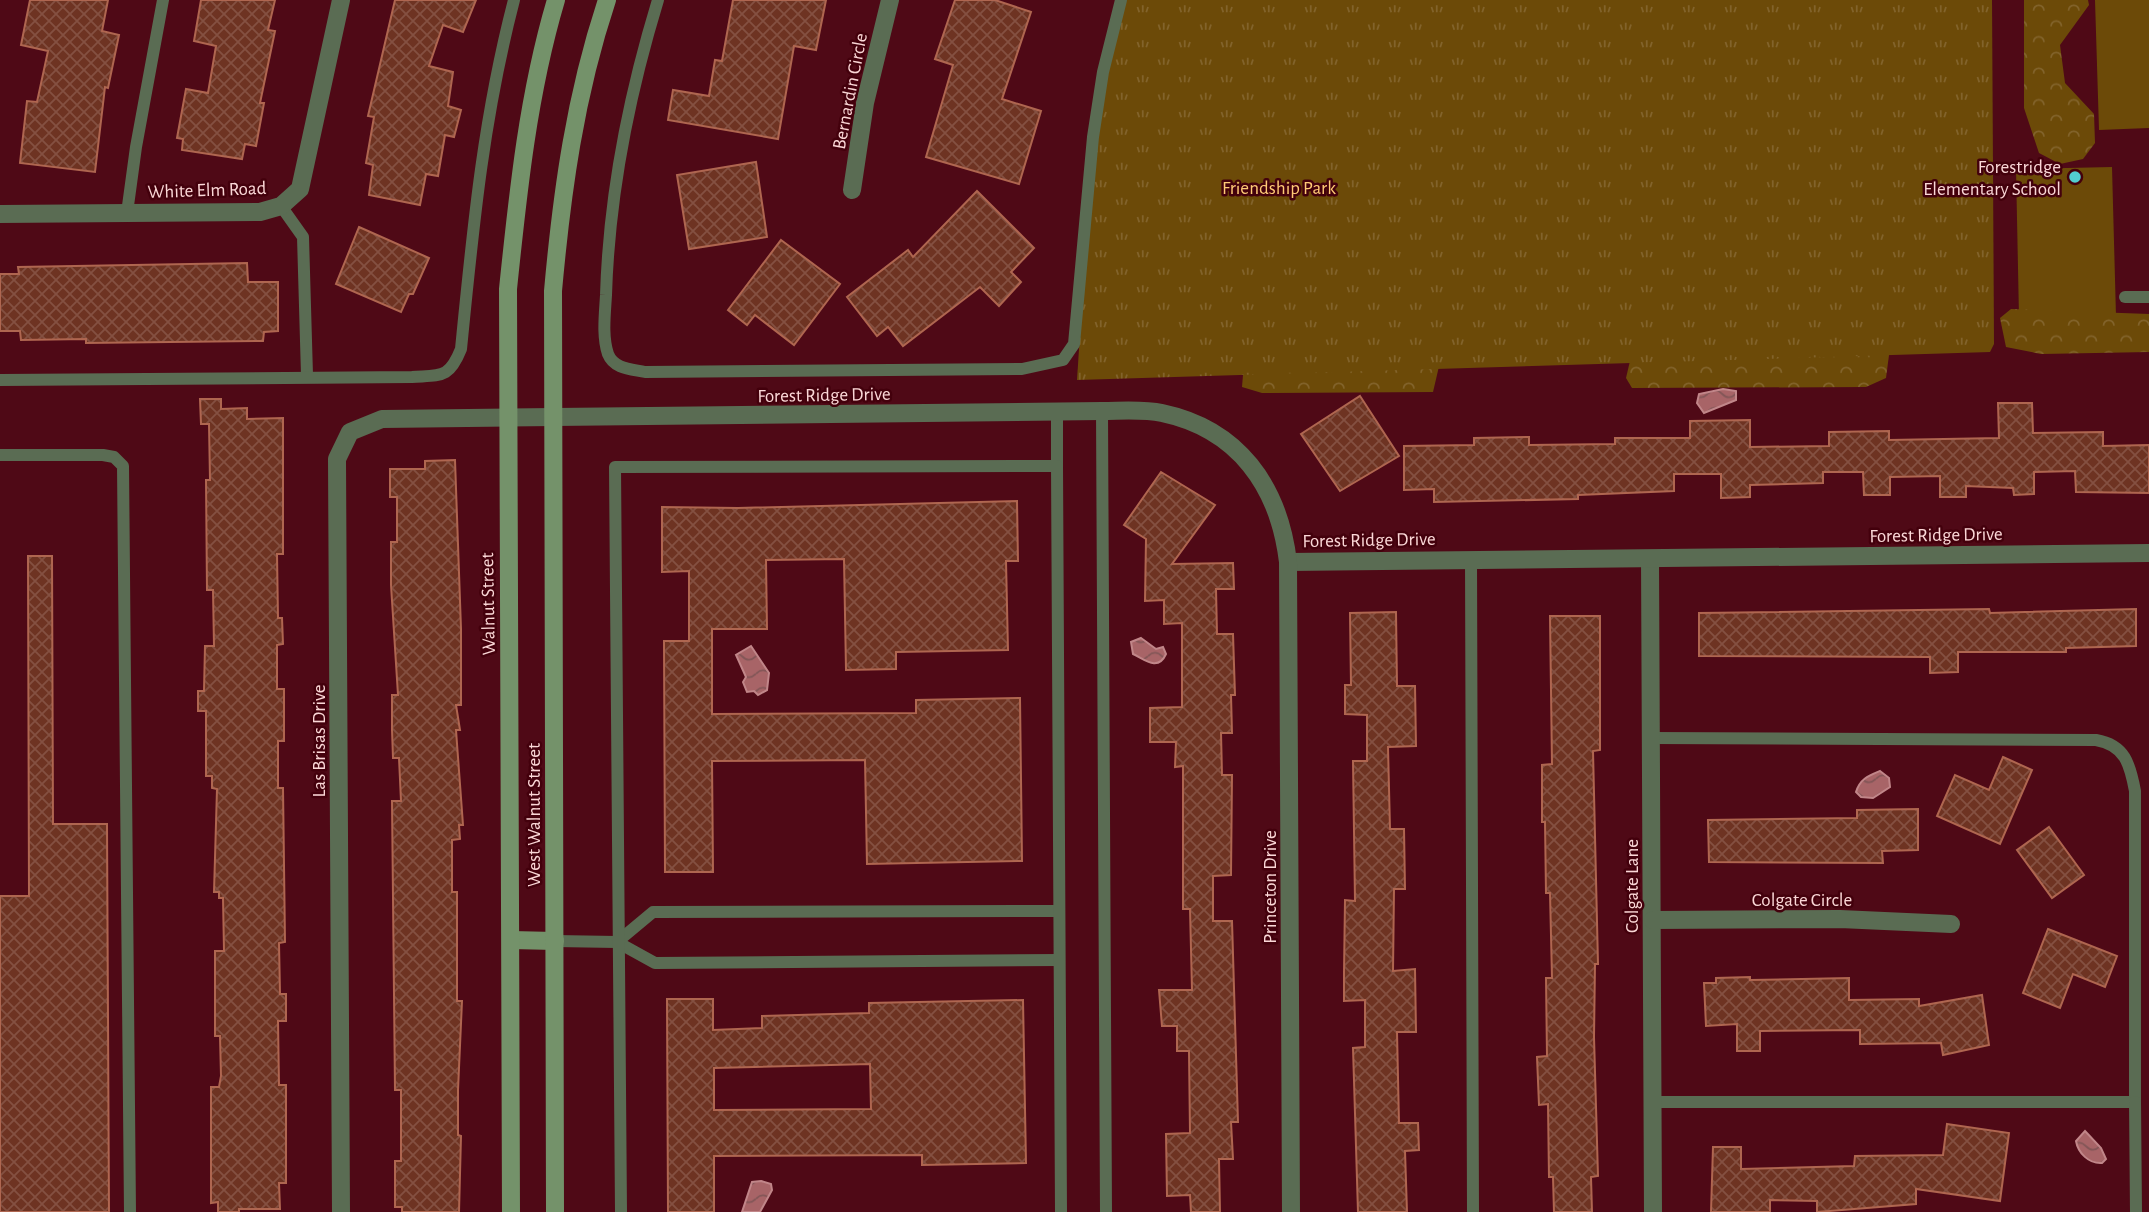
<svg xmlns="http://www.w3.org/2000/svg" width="2149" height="1212" font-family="'Alegreya Sans',sans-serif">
<defs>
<pattern id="forest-crowns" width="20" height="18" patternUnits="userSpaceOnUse" patternTransform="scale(1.75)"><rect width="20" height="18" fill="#6c4a08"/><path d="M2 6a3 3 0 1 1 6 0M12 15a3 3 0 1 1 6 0" fill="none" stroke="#82632b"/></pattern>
<pattern id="park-tufts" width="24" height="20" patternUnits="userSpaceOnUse" patternTransform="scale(1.75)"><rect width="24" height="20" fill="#6c4a08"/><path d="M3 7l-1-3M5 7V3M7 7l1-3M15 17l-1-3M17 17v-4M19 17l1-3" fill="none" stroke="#82632b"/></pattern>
<pattern id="water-waves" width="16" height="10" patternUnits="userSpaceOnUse" patternTransform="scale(1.75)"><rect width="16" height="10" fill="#a86467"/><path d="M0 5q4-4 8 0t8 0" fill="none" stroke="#835657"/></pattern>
<pattern id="building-cross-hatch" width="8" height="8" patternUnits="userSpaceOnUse" patternTransform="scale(1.75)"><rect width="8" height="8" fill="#6e3322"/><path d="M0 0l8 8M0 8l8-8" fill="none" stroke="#845041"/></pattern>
</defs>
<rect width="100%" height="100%" fill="#4f0916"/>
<g fill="#6c4a08">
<path d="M2095,0h54v128l-50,2z"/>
<path d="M2112,167l4,149 -97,1 -3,-148z"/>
</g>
<g fill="url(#forest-crowns)">
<path d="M2024,0h64l1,5 -29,40 5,38 29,31 1,29 -12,16 -23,5 -21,-11 -15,-45z"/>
<path d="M2011,309l138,5v38l-108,2 -35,-7 -6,-29z"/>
<path d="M1872,341l17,14 -3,23 -20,9 -234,1 -6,-10 4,-17z"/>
<path d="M1440,362l-7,30 -171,1 -20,-6 2,-24z"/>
</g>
<path fill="url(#park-tufts)" d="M1121,0h871l2,344 -4,8 -913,28 16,-243z"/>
<g fill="url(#water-waves)" stroke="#c18689" stroke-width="2">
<path d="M1723,389l13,2v9l-32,13 -7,-10 2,-9z"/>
<path d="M1141,638l15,11 7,-2 3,7c-8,18 -22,5 -33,0l-2,-12z"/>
<path d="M751,646l18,27 -2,17 -9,5 -4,-4 -7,1 -4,-10 3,-5 -10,-22z"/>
<path d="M1880,771l9,7 1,9 -17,11 -12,-1 -5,-5c4,-13 12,-16 24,-21z"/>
<path d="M2085,1131l16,17 5,11 -4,4c-13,1 -24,-10 -26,-22z"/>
<path d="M761,1181l10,3 1,6 -12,22h-18l10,-30z"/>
</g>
<g fill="url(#building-cross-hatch)" stroke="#af6650" stroke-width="2" fill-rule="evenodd">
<path d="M30,0h78l-6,31 17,4 -11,53 -3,-1 -10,85 -75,-9 7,-62 10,1 11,-51 -27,-6z"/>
<path d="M201,0h74l-7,30 7,1 -15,72h4l-8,43 -11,-2 -3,15 -60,-9 1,-11 -6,-1 9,-49 22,4 8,-47 -22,-5z"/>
<path d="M395,0h81l-13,32 -20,-7 -14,41 24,6 -5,34 13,4 -7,27 -9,-2 -7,41 -12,-2 -6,31 -51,-10 4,-30 -7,-2 8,-46 -6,-1z"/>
<path d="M733,0h93l-10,50 -22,-4 -16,93 -110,-19 5,-30 36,6 6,-36 7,1z"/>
<path d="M955,0h40l36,12 -29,87 39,12 -22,73 -93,-27 27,-92 -18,-6z"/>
<path d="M756,162l11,75 -78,12 -12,-74z"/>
<path d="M977,191l57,57 -23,24 10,10 -22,24 -19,-19 -77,59 -15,-19 -11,9 -30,-39 61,-47 5,7z"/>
<path d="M359,227l70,31 -16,36h-4l-8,18 -65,-28z"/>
<path d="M781,240l59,44 -46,61 -39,-30 -8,10 -19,-15z"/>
<path d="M247,263l1,19h30v49l-14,1 -1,9 -177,2v-4l-65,1 -1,-9h-20v-57h19l-1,-7z"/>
<path d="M1360,396l39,60 -59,35 -39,-57z"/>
<path d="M200,399h21v10l26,-1v11l36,-1v136h-6l1,64h4l1,26 -6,1v44h7v52h-6v47h5l2,154 -6,1 1,51h6v27h-8l1,64h7v98h-7l1,26h-41v3h-21v-10l-7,1v-116h8l2,-11 -1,-40h-5v-85h9l-1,-53h-4v-6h-5l3,-103 -5,-1v-12h-6v-65h-8v-20h6l1,-45h9l-1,-56h-6l-1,-110h4l-1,-56h-8z"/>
<path d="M1998,403h34l1,30 70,-1v14l46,-1v48l-73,-1 -1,-21 -41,1v22l-20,1 -1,-7 -47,-2v11h-26v-21l-50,1v18h-26l-1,-23h-40v11l-73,2v12l-29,1v-24h-47v17l-96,4v4l-144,3v-13l-30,1v-44l70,-1v-7l55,-1v8l86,-1v-6h75v-17l60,-1v27l79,-1v-14l60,-1v9l110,-2z"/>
<path d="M455,460l6,169v76h-5l4,25h-4l7,95h-4l1,14 -8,1v52h5v109h5l-4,89v45l3,1 -2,76h-57v-5h-7v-46h6v-71h-6l-3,-289h9l-2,-43h-6l-1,-28v-35h6l-7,-110v-43h6v-45h-7v-28h35v-8z"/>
<path d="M1161,472l54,33 -43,59 61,-1 1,26h-18l1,45h16l2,61h-4l1,38h-11l1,42h10l-1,100 -18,1v45h19l6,201h-7l2,37h-14l1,53h-29l-1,-17 -23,1 -1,-62 24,-1 -1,-82h-12v-25h-15l-3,-36h33l-2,-81h-7v-143l-8,1 1,-25h-26v-34l32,-1v-84l-18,1v-24l-19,1 1,-62 -22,-14z"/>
<path d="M1017,501l1,60h-12l2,89 -112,2v17l-50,1 -2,-111 -78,1 1,69h-55v85l204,-1v-13l104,-2 2,163 -155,3 -2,-104 -153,1 1,111h-48l-1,-231h25v-70l-27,1v-65l76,1z"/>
<path d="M28,556h24l1,268h54l2,388h-109v-316h29z"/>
<path d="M1989,609l1,4 146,-4v37l-70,2v4h-108v20l-28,1v-16l-231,-1v-43z"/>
<path d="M1396,612l1,74h18l1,60 -28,1 2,82h14l1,60h-11l-1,82 22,-2 1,63h-19l2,91h19l1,27 -14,1 2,61h-49l-5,-164 12,-1v-47l-21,1v-28l1,-73 10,1 -2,-140h14v-46l-22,-1v-29h6l-1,-72z"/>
<path d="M1550,616h50v134l-7,1 5,213h-3l-1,73 4,139 -7,1 1,35h-38l-1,-35h-4l-1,-73 -9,1 -2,-48 10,-1 -1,-78h6l-2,-85h-4l-1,-71h-3v-57l10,-1z"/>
<path d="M2003,757l29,13 -32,74 -63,-28 18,-41 34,15z"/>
<path d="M1918,809v41l-36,1 1,12 -174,-1 -1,-42 149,-2v-8z"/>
<path d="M2049,827l35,48 -32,23 -35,-48z"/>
<path d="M2048,929l69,27 -12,31 -32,-13 -13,34 -37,-15z"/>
<path d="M1750,977v3l99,-2v22l70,-1v7l63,-11 7,50 -46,10 -2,-12 -81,1v-14l-100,1v20h-23v-27l-31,2 -2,-43h12v-5z"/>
<path d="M667,999h46v31l49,-2v-12l107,-3v-10l154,-3 3,163 -104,2v-10l-208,1v56h-46zM870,1064l1,45 -157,1v-42z"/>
<path d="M1947,1124l62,9 -9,68 -84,-12v15l-99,8v-11l-47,-1v12h-59l2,-65h28v22l113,-3 1,-10 88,-1z"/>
</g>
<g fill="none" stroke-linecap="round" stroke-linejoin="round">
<g stroke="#5a6c53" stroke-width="12">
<path d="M658,0c-29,95 -49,196 -52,295 -1,19 -4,41 2,59 6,15 23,15 37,18l377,-3 41,-9 11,-16 19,-207 10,-65 18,-72"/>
<path d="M281,206l22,31 4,138"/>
<path d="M127,213l9,-66 27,-147"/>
<path d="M2125,297h24"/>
<path d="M0,380l412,-3c29,-2 37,2 49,-28 12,-121 22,-230 53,-349"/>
<path d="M1102,411l4,801"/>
<path d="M1057,412v54"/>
<path d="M0,455h103l11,2 9,9 7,746"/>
<path d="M1471,558l2,654"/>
<path d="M1651,738l445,2c29,5 34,24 39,51v311h-483"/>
<path d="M555,941l62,1 38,21 404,-3"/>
<path d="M617,942l36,-30 405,-1"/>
<path d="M2135,1102l1,110"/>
<path d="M621,1212l-6,-745 442,-1 4,746"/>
</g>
<g stroke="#5a6c53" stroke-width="18">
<path d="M852,190l13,-87 25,-103"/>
<path d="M0,214l260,-2 21,-6 19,-17 41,-189"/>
<path d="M1650,559l3,653"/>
<path d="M1288,562l861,-9"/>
<path d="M1653,920l187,-1 111,5"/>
<path d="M341,1212l-4,-753 13,-27 32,-13 720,-8c19,0 41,-2 60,2 76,16 117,73 126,149l3,650"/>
</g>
<g stroke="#74926a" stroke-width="18">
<path d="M511,940l44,1"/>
<path d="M511,1212l-3,-923c10,-97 20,-195 48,-289"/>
<path d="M555,1212l-2,-921c9,-100 22,-195 54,-291"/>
</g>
</g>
<circle fill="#52cdd0" stroke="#43000c" stroke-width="2.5" cx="2075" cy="177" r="7"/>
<g text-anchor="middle" stroke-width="5" stroke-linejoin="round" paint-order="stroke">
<g font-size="19" fill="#fbd7d7" stroke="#43000c">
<text transform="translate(849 91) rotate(-79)" y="7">Bernardin Circle</text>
<text transform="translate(207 189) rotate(-2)" y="7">White Elm Road</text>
<text transform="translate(824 394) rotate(-1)" y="7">Forest Ridge Drive</text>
<text transform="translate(1936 534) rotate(-1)" y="7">Forest Ridge Drive</text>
<text transform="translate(1369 539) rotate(-1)" y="7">Forest Ridge Drive</text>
<text transform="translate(487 604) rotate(-91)" y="7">Walnut Street</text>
<text transform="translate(318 741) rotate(-90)" y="7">Las Brisas Drive</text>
<text transform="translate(533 815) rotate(-90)" y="7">West Walnut Street</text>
<text transform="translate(1631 886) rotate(-90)" y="7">Colgate Lane</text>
<text transform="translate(1269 887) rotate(-90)" y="7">Princeton Drive</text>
<text x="1802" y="906">Colgate Circle</text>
</g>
<g font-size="19" fill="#fbd7d7" stroke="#43000c" text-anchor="end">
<text x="2061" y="173">Forestridge<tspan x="2061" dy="22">Elementary School</tspan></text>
</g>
<g font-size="19" fill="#ffca76" stroke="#43000c">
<text x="1279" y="194">Friendship Park</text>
</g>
</g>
</svg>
